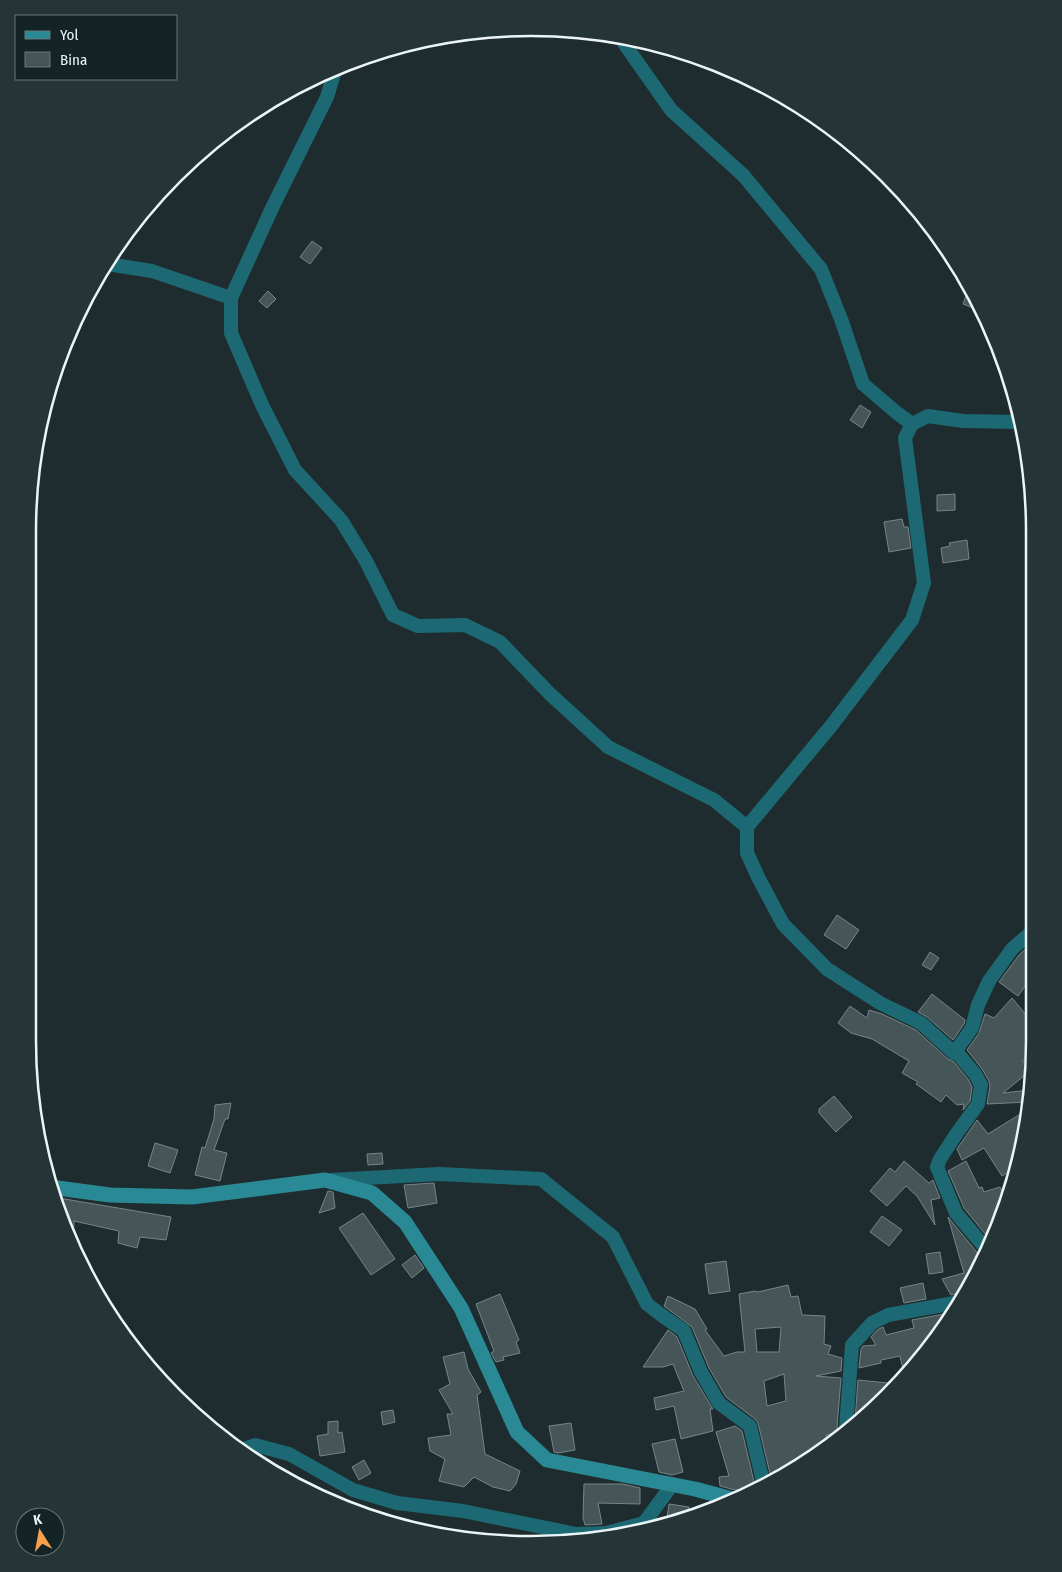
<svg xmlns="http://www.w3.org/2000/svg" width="1062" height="1572" font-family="'Fira Sans Condensed',sans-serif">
<rect width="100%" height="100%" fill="#1e2c2f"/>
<g fill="#465658" stroke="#758588" fill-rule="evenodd">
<path d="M312,241l10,7 -12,16 -10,-7z"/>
<path d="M969,288l6,10 6,13 -18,-7z"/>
<path d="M268,291l8,8 -9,9 -8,-7z"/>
<path d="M860,405l11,7 -9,16 -12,-8z"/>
<path d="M955,494v16l-18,1v-16z"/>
<path d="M902,519l2,8h4l3,21 -22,4 -5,-30z"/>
<path d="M967,540l2,19 -26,4 -2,-15 9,-2 -1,-3z"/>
<path d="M837,915l22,15 -13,19 -22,-14z"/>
<path d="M1034,941v33l-16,22 -19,-14 20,-27z"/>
<path d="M930,952l9,6 -8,12 -9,-5z"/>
<path d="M932,994l33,26 -1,4 -11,16 -26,-23 -9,-5z"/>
<path d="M1012,998l15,18 7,-4v29l-1,17 -11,3 8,10 -27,22 27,-3 -2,12 -41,2 3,-18 -1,-5 -7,-12 -15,-19 12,-17 6,-19 9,4z"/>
<path d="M850,1006l17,12 2,-8 13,4 34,16 32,29 6,3 14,17 4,8 -2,14 -7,9 1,-6 -7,1 -11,-10 -5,7 -25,-18 2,-2 -16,-9 7,-12 -37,-22 -21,-6 -13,-10z"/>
<path d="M834,1096l18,21 -16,15 -17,-19v-4z"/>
<path d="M231,1103l-3,16h-3l-11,31 13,3 -7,28 -25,-6 7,-28 3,1 9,-29 1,-14z"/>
<path d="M1022,1113l5,8 -2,18 -10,29 -13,8 -18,-28 -22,12 -5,-11 20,-29 11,14z"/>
<path d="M155,1143l23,7 -8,23 -22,-7z"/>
<path d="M382,1153l1,11 -15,1 -1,-11z"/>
<path d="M904,1161l25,22 4,-3 7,18 -9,2 4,25 -18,-29 -11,-10 -19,20 -17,-15 20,-23 5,4z"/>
<path d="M966,1161l13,27 3,-1 2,5 16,-5 5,11 -15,42 -26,-32 -16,-37z"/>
<path d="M434,1183l3,20 -29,5 -4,-23z"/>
<path d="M328,1191l5,1 2,16 -16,5z"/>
<path d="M59,1198l112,19 -5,23 -26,-3 -3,11 -19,-5 1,-12 -45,-10 -1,20 -19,-38v-2l5,1z"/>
<path d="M363,1213l32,46 -24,16 -32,-47z"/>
<path d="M882,1216l20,14 -13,16 -19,-14z"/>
<path d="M948,1217l32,39 4,2 -19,37 -6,-2 -8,2 -9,-16 22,-6z"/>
<path d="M940,1252l3,20 -14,2 -3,-20z"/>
<path d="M415,1255l9,13 -12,10 -10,-13z"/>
<path d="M726,1261l4,30 -21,3 -4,-30z"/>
<path d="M923,1283l3,16 -22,4 -4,-15z"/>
<path d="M788,1285l3,12 7,-1 4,19 23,1 -1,28 7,2 -3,8 14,4 -1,13 -25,5 25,2 -4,49 2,6 -13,2 2,8 -31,23 -14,3 1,7 -12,6 -14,-59 -3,-4 -29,-22 -17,-29 -17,-41 -28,-21 4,-10 27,13 12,20 -2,1 19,26 13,-4h8l-6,-58 16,-3 3,1zM781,1327l-2,25h-22l-2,-23zM784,1374l2,27 -19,5 -3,-25z"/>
<path d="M500,1294l19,46 -3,2 4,11 -17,4 1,3 -8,2 -5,-9 3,-2 -18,-47z"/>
<path d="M955,1312l-15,20 -7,1 1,7 -22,27 -9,2 -3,-13 -19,4v3l-22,5 2,-19 2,-3 13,-1 -5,-8 6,-7 6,-3 3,8 28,-7 -2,-8z"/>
<path d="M668,1330l9,7 16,39 20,33h-3l3,22 -32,8 -7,-33 -18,4 -2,-12 30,-7 -11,-27 -10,3h-20z"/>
<path d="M464,1352l4,17 13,23 -4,3 8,59 35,17 -4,13 -6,7 -17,-4 -19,-10 -10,10 -25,-6 6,-22 -15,-8 -2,-13 23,-3 -4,-21h6l-14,-24 11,-6 -7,-27z"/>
<path d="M858,1380l30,3 -1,14 -32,24z"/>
<path d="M393,1410l2,12 -12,3 -2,-13z"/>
<path d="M338,1421v12l4,-1 3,20 -25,4 -3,-20 11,-2v-12z"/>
<path d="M571,1423l4,27 -17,3 -4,-1 -5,-26z"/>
<path d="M735,1426l7,5 14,59 -9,5 -2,-6 -10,1 -15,-4 -1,-9 10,-1 -13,-44z"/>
<path d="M675,1439l8,33 -11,3 -13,-3 -7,-28z"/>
<path d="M364,1460l7,13 -12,7 -7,-13z"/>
<path d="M584,1484h39l17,4v16l-42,-1 4,21 -17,1 -2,-7z"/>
<path d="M669,1504l20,3 -1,10 -22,7z"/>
</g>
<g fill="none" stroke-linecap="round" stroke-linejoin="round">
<g stroke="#1d6973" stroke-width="14">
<path d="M619,36l52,74 72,65 78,94 20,50 22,65 34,29 15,11"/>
<path d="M107,264l45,7 79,27 41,-90 55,-111 9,-30"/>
<path d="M231,298v35l31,72 33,65 46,50 25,41 27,54 25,11 47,-1 35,17 50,52 58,53 106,53 33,27"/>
<path d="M954,1053l18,-25 6,-23 11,-24 23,-32 23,-20"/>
<path d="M331,1180l108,-6 102,5 72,58 34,67 13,10 24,17 17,41 18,31 31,23 14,60"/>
<path d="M987,1250l-31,-37 -19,-46 3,-8 17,-26 21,-29 3,-19 -6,-11 -16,-19 -5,-2 -33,-30 -41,-20 -53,-34 -44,-45 -25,-47 -11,-24v-26l84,-101 81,-106 12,-37 -19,-145 7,-14 16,-8 35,5 59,1"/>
<path d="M846,1428l6,-83 20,-22 16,-8 72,-13"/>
<path d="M241,1450l14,-5 34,9 64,36 44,13 66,8 113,23 30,-1 38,-10 28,-38"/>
</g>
<path stroke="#298995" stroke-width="15" d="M50,1187l60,8 82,2 133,-17 47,13 33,29 56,86 56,124 30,28 148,29 41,11"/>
</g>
<path d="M0 0H1062V1572H0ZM531 36H531A495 495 0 0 1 1026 531V1041A495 495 0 0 1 531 1536H531A495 495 0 0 1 36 1041V531A495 495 0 0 1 531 36Z" fill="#253436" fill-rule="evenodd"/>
<path fill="none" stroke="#ecf5f6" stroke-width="2.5" d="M531 36H531A495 495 0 0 1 1026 531V1041A495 495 0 0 1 531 1536H531A495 495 0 0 1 36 1041V531A495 495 0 0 1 531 36Z"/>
<rect x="15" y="15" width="162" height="65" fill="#142325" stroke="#6a7779"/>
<rect x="25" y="31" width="25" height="8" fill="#298995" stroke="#6a7779"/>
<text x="60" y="40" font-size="15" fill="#ecf5f6">Yol</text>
<rect x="25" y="52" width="25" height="15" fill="#465658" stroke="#6a7779"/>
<text x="60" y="65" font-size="15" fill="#ecf5f6">Bina</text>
<g transform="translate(40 1532) rotate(349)"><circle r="24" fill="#142325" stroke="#6a7779"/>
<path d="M0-4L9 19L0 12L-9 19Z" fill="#f8a04b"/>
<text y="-8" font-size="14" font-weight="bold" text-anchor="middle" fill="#ecf5f6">K</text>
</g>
</svg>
